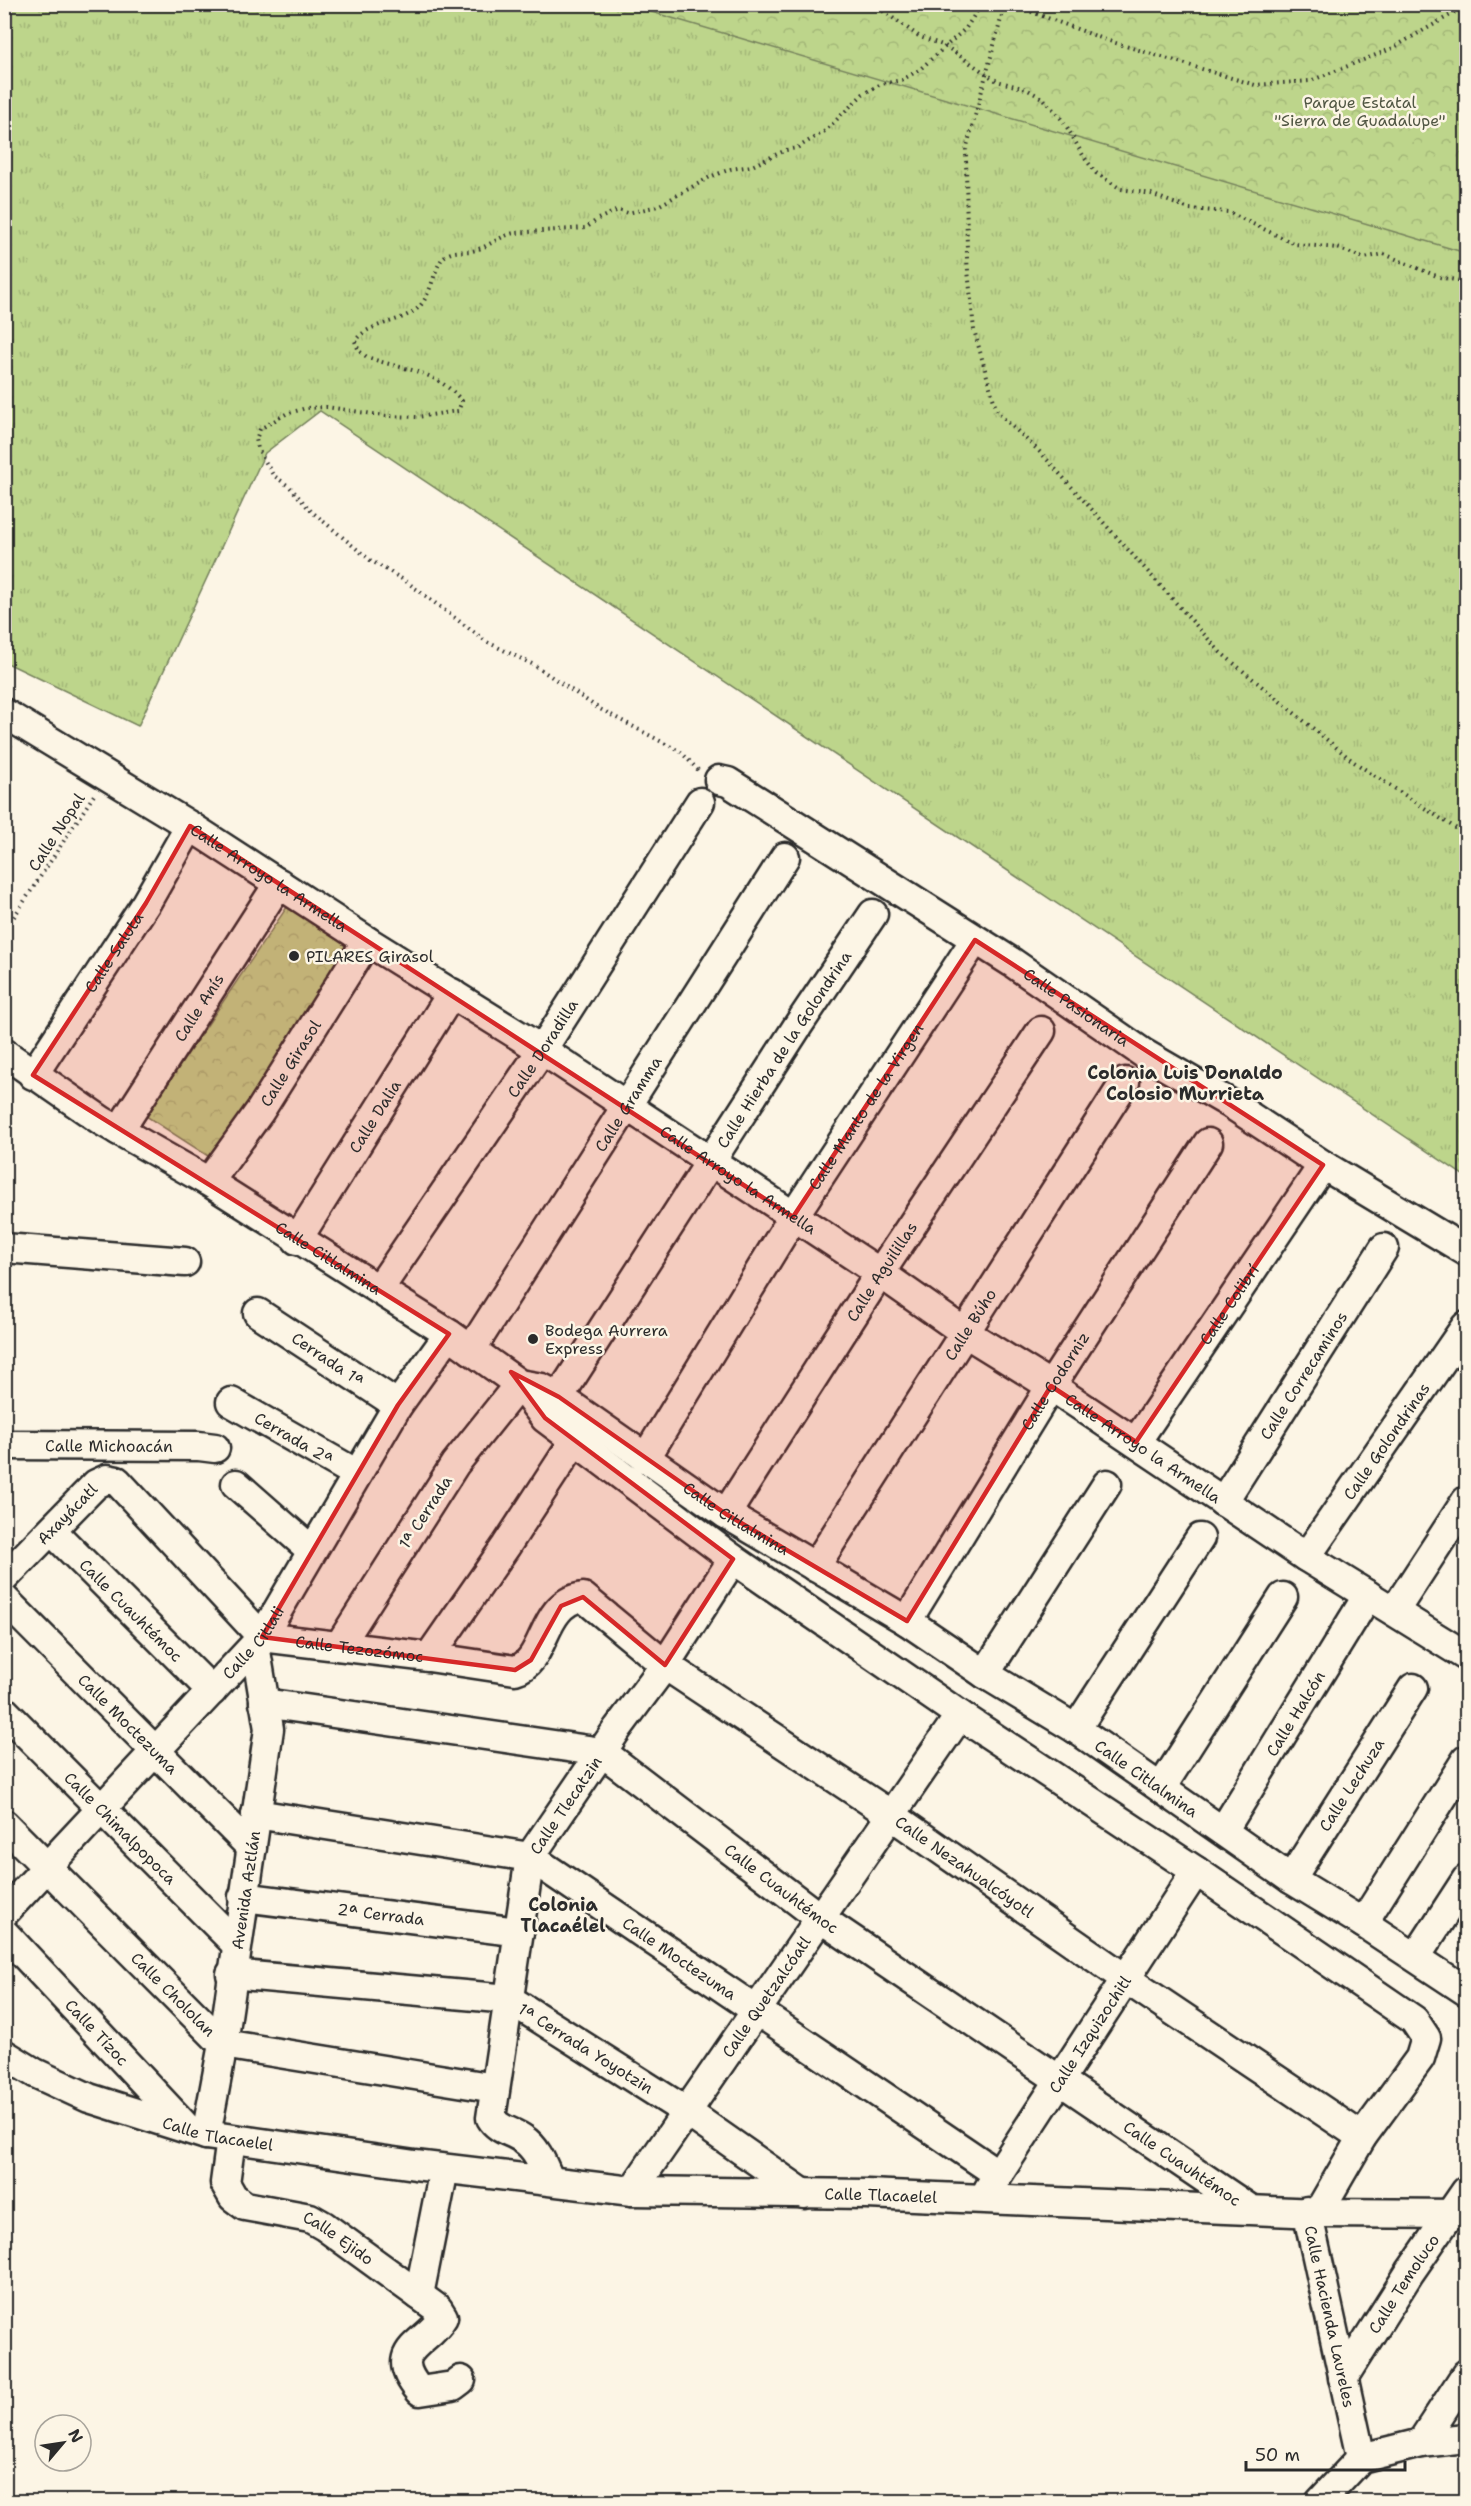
<svg xmlns="http://www.w3.org/2000/svg" width="1471" height="2506" font-family="'Shantell Sans',sans-serif">
<defs>
<pattern id="grass-tufts" width="24" height="20" patternUnits="userSpaceOnUse" patternTransform="scale(1.5)"><rect width="24" height="20" fill="#bdd58b"/><path d="M3 7l-1-3M5 7V3M7 7l1-3M15 17l-1-3M17 17v-4M19 17l1-3" fill="none" stroke="#a3b778"/></pattern>
<pattern id="park-crowns" width="20" height="18" patternUnits="userSpaceOnUse" patternTransform="scale(1.5)"><rect width="20" height="18" fill="#bdd58b"/><path d="M2 6a3 3 0 1 1 6 0M12 15a3 3 0 1 1 6 0" fill="none" stroke="#a3b778"/></pattern>
</defs>
<rect width="100%" height="100%" fill="#fcf5e5"/>
<filter id="ink" filterUnits="userSpaceOnUse"><feTurbulence type="fractalNoise" baseFrequency=".0167" numOctaves="2"/><feDisplacementMap in="SourceGraphic" scale="12" xChannelSelector="R" yChannelSelector="G"/><feConvolveMatrix kernelMatrix="1 2 1 2 8 2 1 2 1" color-interpolation-filters="sRGB"/></filter>
<g filter="url(#ink)">
<path fill="url(#grass-tufts)" stroke="#74805b" stroke-width="1.5" d="M4,5h1462v1172l-1146,-766 -55,42 -127,273 -133,-64z"/>
<g fill="url(#park-crowns)" stroke="#74805b" stroke-width="1.5">
<path d="M628,5h838v248z"/>
<path d="M291,901l62,40 -139,219 -68,-44z"/>
</g>
<g fill="none" stroke-linecap="round" stroke-linejoin="round">
<g stroke="#2b2b2b" stroke-width="33">
<g id="minor">
<path id="s1" d="M4,713l186,113 177,115 175,109 338,223 84,59 87,54 255,171 160,99"/>
<path id="s2" d="M719,780l9,2 285,181 130,90 88,51 92,61 143,86"/>
<path id="s3" d="M4,1053l98,68 107,61 240,152 70,50 23,4 17,9 167,117 181,107 78,53 91,55 215,150 72,44 103,68"/>
<path id="s4" d="M33,1075l113,-172 44,-77"/>
<path id="s5" d="M119,1131l160,-248"/>
<path id="s6" d="M209,1182l51,-71 107,-170"/>
<path id="s7" d="M297,1240l155,-247"/>
<path d="M4,1248l181,14"/>
<path id="s8" d="M379,1289l163,-239 158,-248"/>
<path d="M258,1313l140,92"/>
<path id="s9" d="M471,1350l314,-493"/>
<path id="s10" d="M559,1397l240,-373 74,-110"/>
<path d="M231,1402l126,72"/>
<path id="s11" d="M1136,1442l187,-277"/>
<path id="s12" d="M4,1445l195,1 16,2"/>
<path id="s13" d="M645,1459l148,-242 182,-277"/>
<path d="M236,1484l75,66"/>
<path id="s14" d="M1223,1502l161,-254"/>
<path id="s15" d="M726,1514l154,-241 161,-242"/>
<path id="s16" d="M52,1531l160,160"/>
<path id="s17" d="M1306,1557l160,-231"/>
<path id="s18" d="M815,1567l310,-485"/>
<path id="s19" d="M4,1578l92,-94 11,-5 10,2 145,156 167,20 86,13c32,-8 25,-67 68,-73l82,68 226,150 235,164 236,158"/>
<path id="s20" d="M4,1599l248,249"/>
<path d="M1395,1610l71,-109"/>
<path id="s21" d="M907,1621l144,-235 157,-243"/>
<path d="M339,1646l116,-182 64,-80 26,34 188,141 227,156 236,156 218,149 12,18 -6,20 -58,79 -44,76"/>
<path d="M429,1657l77,-111 69,-106"/>
<path d="M985,1674l122,-190"/>
<path id="s22" d="M264,1703l338,49 218,166 430,291"/>
<path id="s23" d="M4,1711l232,233"/>
<path d="M1076,1729l124,-191"/>
<path d="M1161,1788l122,-191"/>
<path id="s24" d="M256,1814l274,43 468,317"/>
<path id="s25" d="M4,1824l219,220 272,44"/>
<path id="s26" d="M1223,1831l145,-236"/>
<path id="s27" d="M1291,1879l122,-191"/>
<path d="M243,1897l276,35"/>
<path id="s28" d="M4,1913l258,-276 136,-232 51,-71"/>
<path d="M1363,1923l103,-163"/>
<path id="s29" d="M4,1933l184,196"/>
<path d="M1416,1957l50,-77"/>
<path d="M231,1974l278,25 178,113 117,82"/>
<path id="s30" d="M4,2054l31,19 54,25 117,37 209,30 217,26 235,3 451,19 148,1"/>
<path id="s31" d="M206,2135l17,-91 46,-315 -14,-84"/>
<path id="s32" d="M231,2139l-6,44 8,14 12,9 65,12 14,8 114,83 5,8c-16,28 -59,32 -23,74l33,-5 8,-6"/>
<path id="s33" d="M549,2179c-6,-14 -12,-31 -26,-40 -11,-8 -25,-9 -32,-21l39,-261 88,-129 47,-63 68,-106"/>
<path id="s34" d="M988,2190l208,-319"/>
<path id="s35" d="M632,2191l328,-476"/>
<path id="s36" d="M1307,2211l54,247"/>
<path d="M419,2295l25,-126"/>
<path id="s37" d="M1343,2378l67,-106 56,-81"/>
<path d="M1421,2443l45,-69"/>
<path d="M1320,2502l41,-44 60,-15 45,-5"/>
</g>
</g>
<g stroke="#2b2b2b" stroke-width="4" stroke-dasharray="1.5 4.5" stroke-linecap="butt">
<path d="M873,4l47,33 25,9 52,35 29,8 18,10 20,23 20,35 12,16 25,16 30,5 38,15 39,3 67,32 42,4 27,10 20,-4 55,23 27,5"/>
<path d="M1005,4l-39,146 1,110 7,70 23,82 45,42 178,198 134,110 112,73"/>
<path d="M1022,4l7,7 80,30 146,44 55,-4 81,-32 75,-43"/>
<path d="M4,756l8,-13"/>
<path d="M698,770l-17,-18 -83,-44 -64,-43 -47,-23 -80,-60 -37,-22 -59,-49 -21,-24 -17,-12 -15,-26 -2,-10 4,-10 26,-15 20,-6 21,-1 59,9 31,1 41,-6 4,-10c-28,-33 -58,-30 -95,-44l-8,-6 -4,-10c13,-19 45,-17 63,-33 15,-14 16,-44 27,-52 11,-7 20,-3 31,-6 13,-4 24,-14 38,-17l72,-5 12,-9 20,-9 10,3 30,-7 54,-30 19,-7 21,-3 34,-16 11,-2 28,-17 38,-37 18,-10 21,-4 17,-10 47,-42 11,-17 9,-7"/>
<path d="M4,932l90,-137"/>
</g>
<use href="#minor" stroke="#fcf5e5" stroke-width="28"/>
</g>
</g>
<path fill="#d62828" fill-opacity="0.2" stroke="#d62828" stroke-width="4.5" stroke-linejoin="round" d="M190,826l603,391 182,-277 348,225 -187,277 -85,-56 -144,235 -181,-107 -167,-117 -48,-25 34,46 188,141 -68,106 -82,-68 -22,9 -30,54 -16,10 -253,-33 136,-232 51,-71 -416,-259 113,-172z"/>
<g fill="#2b2b2b" stroke="#fcf5e5" stroke-width="2">
<circle cx="294" cy="956" r="6"/>
<circle cx="533" cy="1339" r="6"/>
</g>
<g text-anchor="middle" stroke-width="5" stroke-linejoin="round" paint-order="stroke">
<g font-size="16" fill="#505643" stroke="#fcf5e5">
<text x="1360" y="108">Parque Estatal<tspan x="1360" dy="18">"Sierra de Guadalupe"</tspan></text>
</g>
<g font-size="16" fill="#2b2b2b" stroke="#fcf5e5">
<text transform="translate(56 832) rotate(-57)" y="6">Calle Nopal</text>
<text dy="6" stroke="none"><textPath href="#s1" startOffset="312">Calle Arroyo la Armella</textPath></text>
<text dy="6" stroke="none"><textPath href="#s4" startOffset="147">Calle Saluta</textPath></text>
<text dy="6" stroke="none"><textPath href="#s5" startOffset="147">Calle Anís</textPath></text>
<text dy="6" stroke="none"><textPath href="#s2" startOffset="424">Calle Pasionaria</textPath></text>
<text dy="6" stroke="none"><textPath href="#s8" startOffset="291">Calle Doradilla</textPath></text>
<text dy="6" stroke="none"><textPath href="#s10" startOffset="414">Calle Hierba de la Golondrina</textPath></text>
<text dy="6" stroke="none"><textPath href="#s6" startOffset="144">Calle Girasol</textPath></text>
<text dy="6" stroke="none"><textPath href="#s9" startOffset="292">Calle Gramma</textPath></text>
<text dy="6" stroke="none"><textPath href="#s13" startOffset="416">Calle Manto de la Virgen</textPath></text>
<text dy="6" stroke="none"><textPath href="#s7" startOffset="146">Calle Dalia</textPath></text>
<text dy="6" stroke="none"><textPath href="#s1" startOffset="870">Calle Arroyo la Armella</textPath></text>
<text dy="6" stroke="none"><textPath href="#s3" startOffset="384">Calle Citlalmina</textPath></text>
<text dy="6" stroke="none"><textPath href="#s15" startOffset="288">Calle Aguilillas</textPath></text>
<text dy="6" stroke="none"><textPath href="#s11" startOffset="166">Calle Colibrí</textPath></text>
<text dy="6" stroke="none"><textPath href="#s18" startOffset="288">Calle Búho</textPath></text>
<text transform="translate(328 1359) rotate(34)" y="6">Cerrada 1ª</text>
<text dy="6" stroke="none"><textPath href="#s14" startOffset="150">Calle Correcaminos</textPath></text>
<text dy="6" stroke="none"><textPath href="#s21" startOffset="282">Calle Codorniz</textPath></text>
<text transform="translate(294 1438) rotate(30)" y="6">Cerrada 2ª</text>
<text dy="6" stroke="none"><textPath href="#s17" startOffset="141">Calle Golondrinas</textPath></text>
<text dy="6" stroke="none"><textPath href="#s12" startOffset="105">Calle Michoacán</textPath></text>
<text dy="6" stroke="none"><textPath href="#s1" startOffset="1356">Calle Arroyo la Armella</textPath></text>
<text transform="translate(425 1512) rotate(-57)" y="6">1ª Cerrada</text>
<text dy="6" stroke="none"><textPath href="#s19" startOffset="90">Axayácatl</textPath></text>
<text dy="6" stroke="none"><textPath href="#s3" startOffset="870">Calle Citlalmina</textPath></text>
<text dy="6" stroke="none"><textPath href="#s16" startOffset="112">Calle Cuauhtémoc</textPath></text>
<text dy="6" stroke="none"><textPath href="#s28" startOffset="368">Calle Citlali</textPath></text>
<text dy="6" stroke="none"><textPath href="#s19" startOffset="465">Calle Tezozómoc</textPath></text>
<text dy="6" stroke="none"><textPath href="#s26" startOffset="138">Calle Halcón</textPath></text>
<text dy="6" stroke="none"><textPath href="#s20" startOffset="176">Calle Moctezuma</textPath></text>
<text dy="6" stroke="none"><textPath href="#s3" startOffset="1356">Calle Citlalmina</textPath></text>
<text dy="6" stroke="none"><textPath href="#s27" startOffset="112">Calle Lechuza</textPath></text>
<text dy="6" stroke="none"><textPath href="#s33" startOffset="414">Calle Tlecatzin</textPath></text>
<text dy="6" stroke="none"><textPath href="#s23" startOffset="165">Calle Chimalpopoca</textPath></text>
<text dy="6" stroke="none"><textPath href="#s19" startOffset="1194">Calle Nezahualcóyotl</textPath></text>
<text dy="6" stroke="none"><textPath href="#s22" startOffset="567">Calle Cuauhtémoc</textPath></text>
<text dy="6" stroke="none"><textPath href="#s31" startOffset="248">Avenida Aztlán</textPath></text>
<text transform="translate(381 1914) rotate(7)" y="6">2ª Cerrada</text>
<text dy="6" stroke="none"><textPath href="#s24" startOffset="458">Calle Moctezuma</textPath></text>
<text dy="6" stroke="none"><textPath href="#s25" startOffset="240">Calle Chololan</textPath></text>
<text dy="6" stroke="none"><textPath href="#s35" startOffset="236">Calle Quetzalcóatl</textPath></text>
<text dy="6" stroke="none"><textPath href="#s29" startOffset="136">Calle Tízoc</textPath></text>
<text dy="6" stroke="none"><textPath href="#s34" startOffset="186">Calle Izquizochitl</textPath></text>
<text transform="translate(586 2048) rotate(32)" y="6">1ª Cerrada Yoyotzin</text>
<text dy="6" stroke="none"><textPath href="#s30" startOffset="230">Calle Tlacaelel</textPath></text>
<text dy="6" stroke="none"><textPath href="#s22" startOffset="1053">Calle Cuauhtémoc</textPath></text>
<text dy="6" stroke="none"><textPath href="#s30" startOffset="897">Calle Tlacaelel</textPath></text>
<text dy="6" stroke="none"><textPath href="#s32" startOffset="176">Calle Ejido</textPath></text>
<text dy="6" stroke="none"><textPath href="#s37" startOffset="112">Calle Temoluco</textPath></text>
<text dy="6" stroke="none"><textPath href="#s36" startOffset="108">Calle Hacienda Laureles</textPath></text>
</g>
<g font-size="16" fill="#2b2b2b" stroke="#fcf5e5" text-anchor="start">
<text x="306" y="962">PILARES Girasol</text>
<text x="545" y="1336">Bodega Aurrera<tspan x="545" dy="18">Express</tspan></text>
</g>
<g font-size="18" font-weight="bold" fill="#2b2b2b" stroke="#fcf5e5">
<text x="1185" y="1079">Colonia Luis Donaldo<tspan x="1185" dy="21">Colosio Murrieta</tspan></text>
<text x="563" y="1911">Colonia<tspan x="563" dy="21">Tlacaélel</tspan></text>
</g>
</g>
<rect width="1471" height="2506" fill="none" stroke="#fcf5e5" stroke-width="24"/>
<rect x="12" y="12" width="1447" height="2482" fill="none" stroke="#2b2b2b" stroke-width="2" filter="url(#ink)"/>
<g transform="translate(63 2443) rotate(61)"><circle r="28" fill="#fcf5e5" stroke="#a8a49b" stroke-width="1.5"/>
<path d="M0-4.5L10 22L0 15L-10 22Z" fill="#2b2b2b"/>
<text y="-9" font-size="16" font-weight="bold" text-anchor="middle" fill="#2b2b2b">N</text>
</g>
<path d="M1246 2461v9h159v-9" fill="none" stroke="#2b2b2b" stroke-width="3"/>
<text x="1255" y="2461" font-size="18" fill="#2b2b2b" stroke="#fcf5e5" stroke-width="4.5" paint-order="stroke">50 m</text>
</svg>
